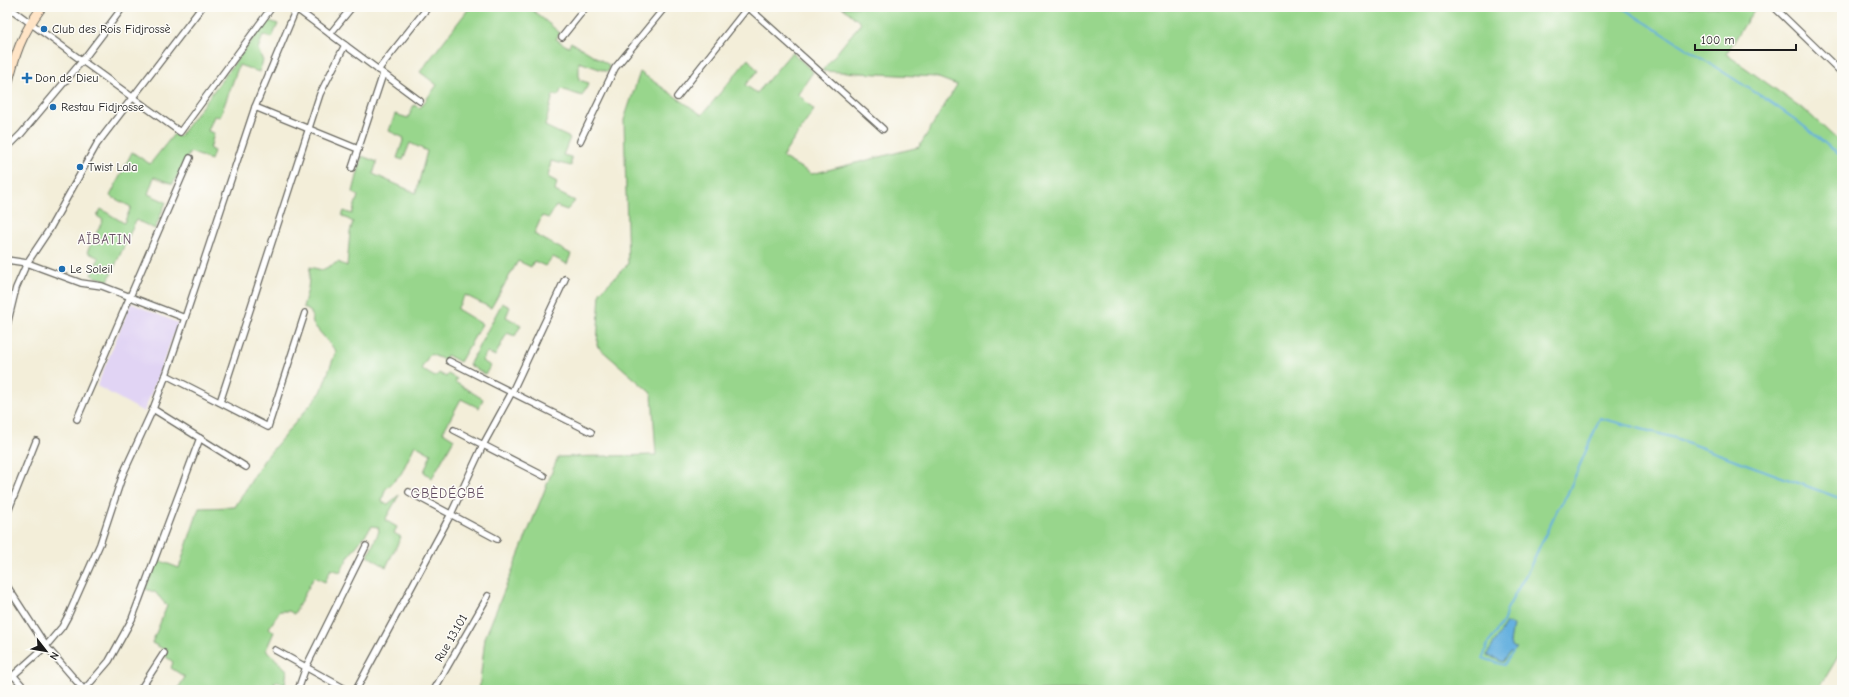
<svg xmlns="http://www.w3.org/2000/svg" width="1849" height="697" font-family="'Comic Neue',sans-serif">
<rect width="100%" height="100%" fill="#fdfcf7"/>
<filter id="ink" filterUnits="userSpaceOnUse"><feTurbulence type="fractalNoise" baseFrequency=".025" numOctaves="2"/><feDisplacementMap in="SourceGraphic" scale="8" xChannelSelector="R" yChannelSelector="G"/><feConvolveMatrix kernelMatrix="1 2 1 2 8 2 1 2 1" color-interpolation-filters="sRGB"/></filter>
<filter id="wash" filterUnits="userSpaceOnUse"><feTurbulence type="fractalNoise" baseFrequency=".012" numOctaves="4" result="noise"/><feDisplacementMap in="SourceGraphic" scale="16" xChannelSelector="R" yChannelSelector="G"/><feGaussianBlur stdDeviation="0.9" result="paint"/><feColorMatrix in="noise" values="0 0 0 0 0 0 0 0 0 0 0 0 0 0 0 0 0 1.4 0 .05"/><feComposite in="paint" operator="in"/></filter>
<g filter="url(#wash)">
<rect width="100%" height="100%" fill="#f3eed9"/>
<path fill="#e1d4f4" d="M131,303l47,20 -34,89 -47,-26z"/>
<g fill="#98d68c" stroke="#5a7954">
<path d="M470,7h44l4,2 3,-2h8l31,26 -4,6 12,8 3,-5 38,23 -1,7 -29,-10v18l10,3 -7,13 -21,-7 -2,6h-6l-8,31 25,12 -7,17 8,2v9l-20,-5 -3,16 9,5 -2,9 20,10 -8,9 -11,-4 -7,12 -7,-2 -8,18 37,20 -4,10 -14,-7 -8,9 -11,-5 -3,6 -13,-6 -27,47 -26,-13 -8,14 25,15 -22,38 -13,-7 -2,5 -15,-6 -9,15 14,8 4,-4 7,4 2,-3 9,5 -2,3 28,17 -4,9 -18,-9 -18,33 11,7 -22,39 -8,-6 7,-18 -16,-9 -14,29 -16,16 -3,11 1,2 5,1 11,-9 -14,25 12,7 -3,6 7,4 -15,30 -18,-11 11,-25 -1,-4 -6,-1 -23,30 -9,16 -9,-3 -6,13 -11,-5 -20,37 -5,-3h-9l-11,17 5,4 -8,18 21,20 -2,15 -9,-4 -5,9h-94l8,-13 -14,-9 2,-6 -8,-6 2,-5 -15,-8 15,-37 -12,-14 -10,-3 13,-29 21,8 20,-60 36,-1 29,-47 57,-68 15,-41 -23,-27 -2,-12 -8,-5 5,-18 2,-22 12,3 16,-8 9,4 3,-34 3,-10 -11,-6 2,-5 8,3 6,-18 -5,-4 9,-36 15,6 -4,12 43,19 11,-42 -17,-8 -7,17 -6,-2 7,-20 -15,-7 6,-17 13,4 6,-13 6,3 17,-23 -17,-13z"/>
<path d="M842,7h914l-30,47 80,57 36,33v506l-24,40h-1339l6,-52 73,-181 98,-2 -4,-61 -55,-48 3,-54 28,-28 -4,-144 16,-48 62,43 46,-56 10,12 -13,14 12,8 35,-41 21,20 -15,22 16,16 -32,47 30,17 107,-27 38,-62 -21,-8 -114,-6 39,-48z"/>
<path d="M267,20l11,4 -6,14 -9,-3 -5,14 5,12 -4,11 -20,-7 -19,52 -6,-1 -6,15 6,2 -4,16 4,2 -3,9 -21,-8 -17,32 -19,-7 -6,17 18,8 -11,27 -19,-9 -28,61 -17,-6 8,-17 -12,-6 16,-32 -6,-4 4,-7 23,14 7,-16 -21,-11 22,-44 18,12 24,-30 5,3z"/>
<path d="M502,303l8,4 -4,10 15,8 -6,11 -8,-3 -12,23 -8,-4 -5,9 9,5 -6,8 -16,-9z"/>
</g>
<path fill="#66b1df" stroke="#41667e" d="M1506,623l7,2 -3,18 2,4 4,1 -3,4h-3l-7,10 -16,-7z"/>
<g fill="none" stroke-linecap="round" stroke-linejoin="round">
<g stroke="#66b1df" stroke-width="2">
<path d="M1621,7l143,91 32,22 46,37"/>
<path d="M1513,652l-9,13 -21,-7 4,-12 17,-26 3,-11 22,-40 28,-59 10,-15 33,-77 75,20 167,61"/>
</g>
</g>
</g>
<g filter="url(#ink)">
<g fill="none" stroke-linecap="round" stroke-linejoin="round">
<g stroke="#67665e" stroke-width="8">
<g id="street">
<path d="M12,7l-1,2 169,123 92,-125"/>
<path d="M294,7l126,94"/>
<path d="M748,7l135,122"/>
<path d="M1774,7l68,66"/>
<path d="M330,34l22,-27"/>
<path d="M562,37l24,-30"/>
<path d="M378,70l50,-63"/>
<path d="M677,97l71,-90"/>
<path d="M255,107l103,42"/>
<path d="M580,141l35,-73 50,-61"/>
<path d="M7,148l14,-14 62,-74 40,-53"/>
<path d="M352,168l31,-94"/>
<path d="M7,260l20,3 54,20 21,3 83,32"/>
<path d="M7,325l9,-37 11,-25 22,-33 48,-86 105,-137"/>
<path d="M449,361l142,71"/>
<path d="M166,375l102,52 37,-114"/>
<path d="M220,402l100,-308 25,-49"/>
<path d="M153,409l93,58"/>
<path d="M77,419l113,-261"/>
<path d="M454,430l90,46"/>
<path d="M409,492l88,47"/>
<path d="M7,514l29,-73"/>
<path d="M7,586l39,60 38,44"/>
<path d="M275,650l72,40"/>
<path d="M14,676l12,14"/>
<path d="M7,681l39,-35 16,-19 6,-11 32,-72 23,-70 30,-65 13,-34 89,-268 41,-98"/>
<path d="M84,690l25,-29 23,-42 68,-181"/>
<path d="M140,690l24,-37"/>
<path d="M298,690l8,-23 60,-121"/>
<path d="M356,690l95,-176 32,-69 29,-53 53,-113"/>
<path d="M434,690l54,-94"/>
</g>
</g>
<g stroke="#67665e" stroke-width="10">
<path id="secondary" d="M7,88c8,-34 14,-53 35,-81"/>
</g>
<use href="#street" stroke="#fff" stroke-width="5.5"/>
<use href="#secondary" stroke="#ffe4c6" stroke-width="8"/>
</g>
</g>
<g fill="#1f6fb2" stroke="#fdfcf7" stroke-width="1.5">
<circle cx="44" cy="29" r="4"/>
<path d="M25 72h4v4h4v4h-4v4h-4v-4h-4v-4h4z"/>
<circle cx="53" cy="107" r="4"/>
<circle cx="80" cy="167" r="4"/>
<circle cx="62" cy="269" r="4"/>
</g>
<g text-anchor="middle" stroke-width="3" stroke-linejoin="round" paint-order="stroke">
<g font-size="12" fill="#1c1c1c" stroke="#fdfcf7" text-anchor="start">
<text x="52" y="33">Club des Rois Fidjrossè</text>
<text x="35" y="82">Don de Dieu</text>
<text x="61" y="111">Restau Fidjrosse</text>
<text x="88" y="171">Twist Lala</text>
<text x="70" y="273">Le Soleil</text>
</g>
<g font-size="12" fill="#1c1c1c" stroke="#fdfcf7">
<text transform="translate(451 638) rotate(-60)" y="4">Rue 13.101</text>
</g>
<g font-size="13" letter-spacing="1" fill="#634e61" stroke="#fdfcf7">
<text x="105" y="244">AÏBATIN</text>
<text x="448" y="498">GBÈDÉGBÉ</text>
</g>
</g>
<rect width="1849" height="697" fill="none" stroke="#fdfcf7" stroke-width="24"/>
<g transform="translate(46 651) rotate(121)" stroke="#fdfcf7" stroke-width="3" paint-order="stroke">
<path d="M0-3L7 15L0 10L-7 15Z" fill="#1c1c1c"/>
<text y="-6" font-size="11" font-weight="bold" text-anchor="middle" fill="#1c1c1c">N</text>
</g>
<path d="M1695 44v6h101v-6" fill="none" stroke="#1c1c1c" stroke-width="2"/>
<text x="1701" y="44" font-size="12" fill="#1c1c1c" stroke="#fdfcf7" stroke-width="3" paint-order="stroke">100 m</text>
</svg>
